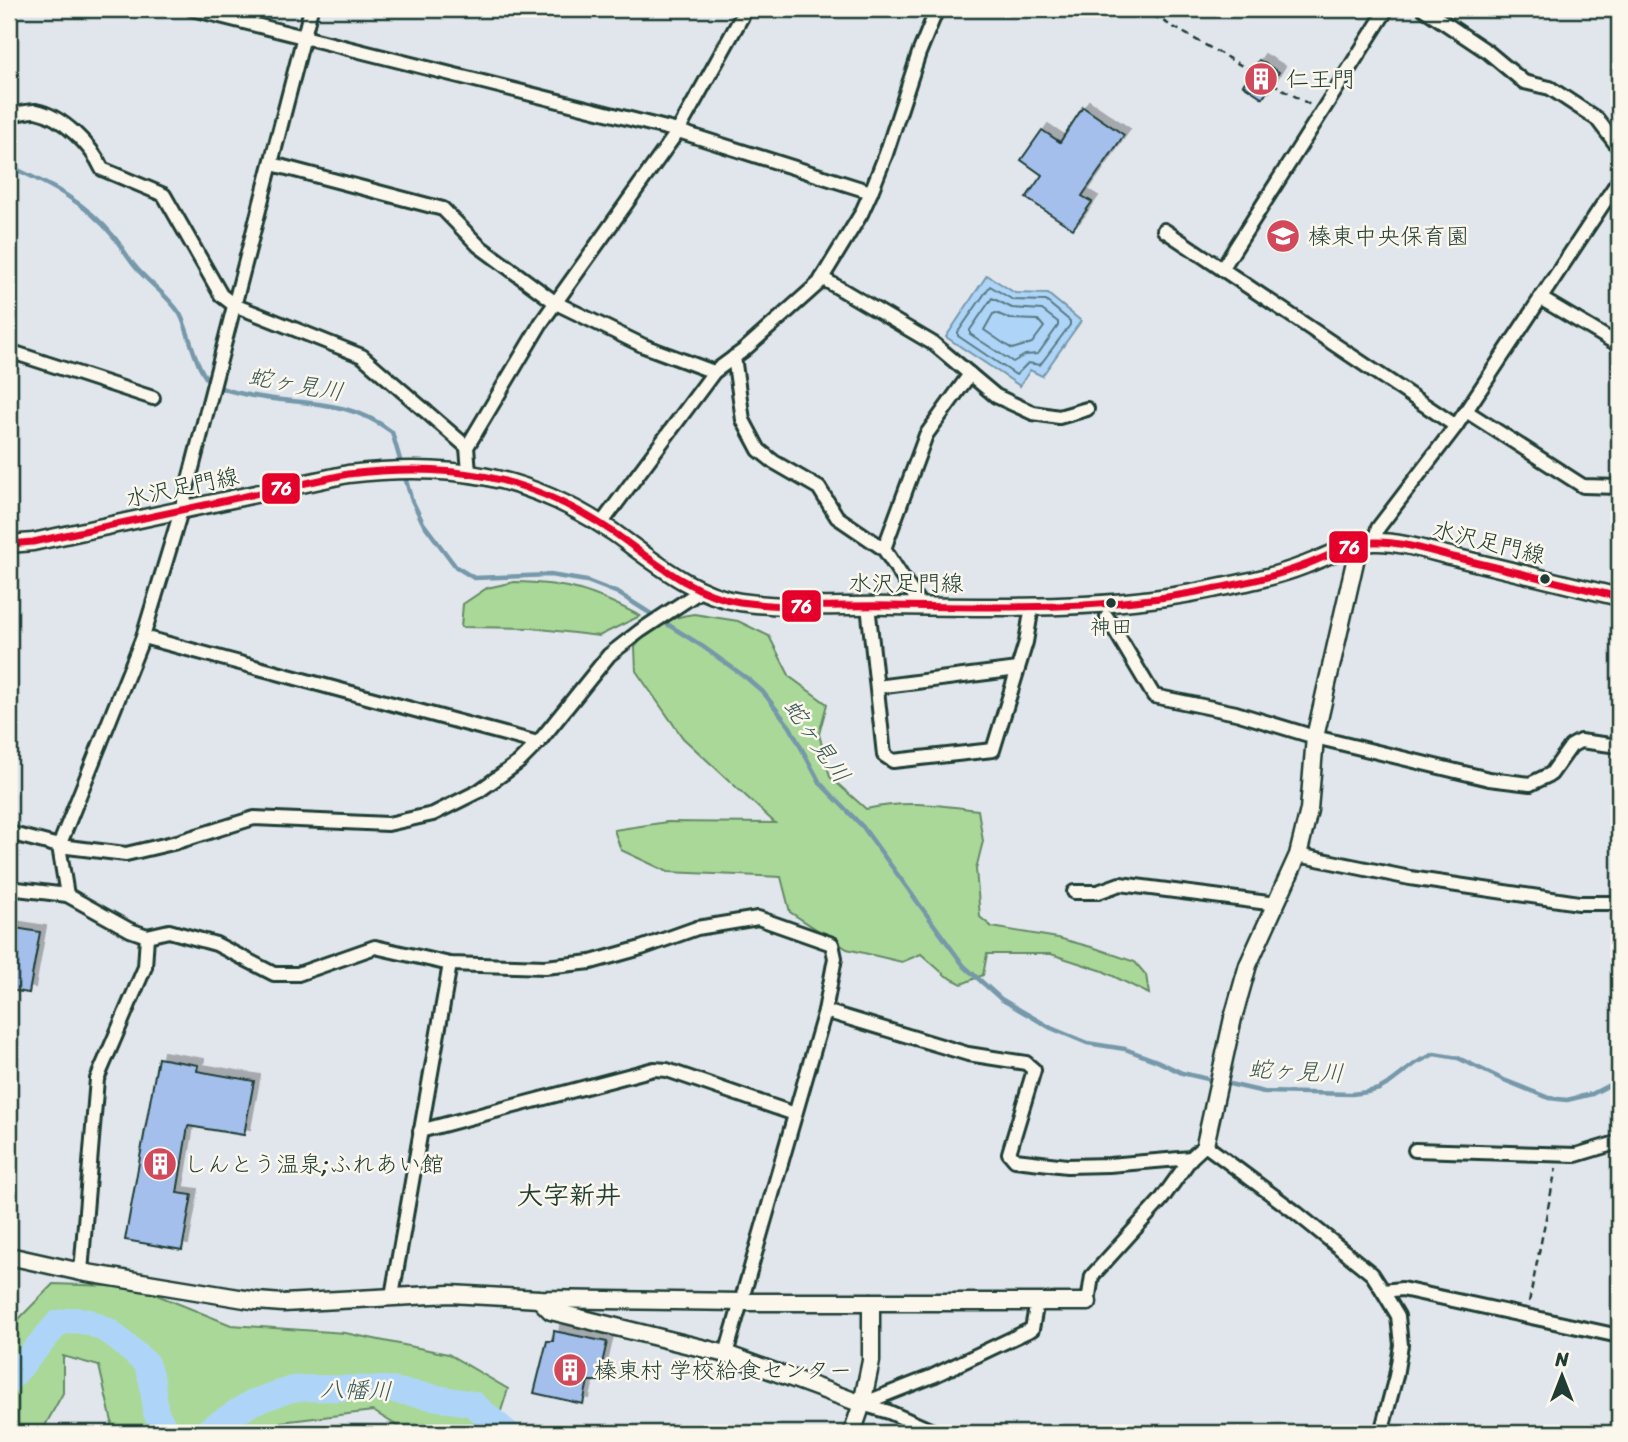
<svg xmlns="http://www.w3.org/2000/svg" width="1628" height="1442" font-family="Sriracha,'Klee One',sans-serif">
<defs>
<filter id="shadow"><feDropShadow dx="6" dy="-6" stdDeviation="0" flood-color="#0004"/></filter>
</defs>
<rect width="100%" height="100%" fill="#e1e6ec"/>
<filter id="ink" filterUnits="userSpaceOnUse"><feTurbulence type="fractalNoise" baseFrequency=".0143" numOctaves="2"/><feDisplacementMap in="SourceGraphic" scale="14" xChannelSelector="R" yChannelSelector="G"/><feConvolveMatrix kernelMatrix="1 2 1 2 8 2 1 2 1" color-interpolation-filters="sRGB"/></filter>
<g filter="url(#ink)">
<g fill="#aad898" stroke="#648a66" stroke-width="2">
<path d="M514,582c54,1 79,9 126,34l-41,20 -67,-8 -71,-1 2,-23 24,-16z"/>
<path d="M694,614l44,7 31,15 21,41 37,27 -8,30 11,43 36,32c42,-9 71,-4 112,1l5,31 -7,28 4,48 12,10 66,11 37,10 40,14 11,13 3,19 -46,-23 -52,-17h-64l-4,21 -21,9 -16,-8 -25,-22 -19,8 -55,-13 -57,-37 -9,-35 -113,-5 -47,-22 -7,-20 53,-8 108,1 -92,-85 -47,-67 -1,-24c15,-20 34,-30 59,-33z"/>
<path d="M53,1284l84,3 94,38 114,8 103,21 60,35 -14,44h-85l-36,-22 -92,11 -10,11h-164l5,-11 -13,-56 -36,-10v37l-22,40h-32v-104z"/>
</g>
<path fill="#aed5f8" stroke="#7598aa" stroke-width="2" d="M987,275l28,18 33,1 33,27 -39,55 -12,-6 -10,16 -74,-49z"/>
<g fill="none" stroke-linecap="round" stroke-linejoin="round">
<g stroke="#587a82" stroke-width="2">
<path d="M990,286l23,14 33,1 24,20v4l-30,40 -12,-2 -12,12 -58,-39v-4z"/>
<path d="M992,298l20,10 30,2 16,12v4l-20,28 -13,1 -12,7 -43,-28v-4z"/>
<path d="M996,313l14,6 28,1 6,7 -12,16 -20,6 -28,-19 9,-16z"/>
</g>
<path stroke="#7598aa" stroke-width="4.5" d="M9,166c40,18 77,36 105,71 9,11 15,24 25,34 14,15 30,26 41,43 10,18 16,61 34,71 7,4 17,6 25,8 54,14 106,2 153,39l19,66 12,25 33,44 18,11 76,-3 37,6 31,12 84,53 46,33 15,13 27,35 30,56 43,44 101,139 37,33 50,29 36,15 38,6 32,12 25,12 82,19 88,2 15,-2 12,-3 12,-7 25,-19 18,-9 24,4 46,22 45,18 18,2 25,-6 27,-14"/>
<g stroke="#aed5f8" stroke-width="26">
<path d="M9,1380l49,-57 16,-3 15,2 21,10 36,31 6,18 4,32 9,16 5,4"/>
<path d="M204,1433l49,-31 39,-13 18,-1 76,1 87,15 34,29"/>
</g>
</g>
<g fill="#a4bfec" stroke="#1f3d34" stroke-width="2" filter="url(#shadow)">
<path d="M1259,60l20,12 -16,26 -20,-13z"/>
<path d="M1083,107l41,28 -42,61 10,6 -19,27 -47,-31 16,-23 -21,-15 21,-30 18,12z"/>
<path d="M9,927l31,5 -11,61 -20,-3z"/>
<path d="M158,1058l40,7 -1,6 57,10 -10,54 -56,-9 -11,67 15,2 -10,55 -57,-10z"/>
<path d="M554,1331l53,11 -9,39h-10l-5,23 -49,-11 13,-52h6z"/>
</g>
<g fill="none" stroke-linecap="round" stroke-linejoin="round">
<g stroke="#1f3d34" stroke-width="18">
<g id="street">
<path d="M192,9l486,122 193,61"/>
<path d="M1424,9l64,43 36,30 26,6 47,31 22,29"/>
<path d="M9,114c9,1 19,-4 27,-3 26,5 56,35 66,58l62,26 57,100 13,10 128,51 105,91"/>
<path d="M272,164l171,45 36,37 77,57 88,43 70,26"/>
<path d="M1164,230l292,196"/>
<path d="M1222,269l165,-260"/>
<path d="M822,278l112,66 62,52 37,17 26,4 28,-8"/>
<path d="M1540,298l79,47"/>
<path d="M9,351l144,47"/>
<path d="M734,357l9,63 16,30 15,12 45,26 18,29 47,32 37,57"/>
<path d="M1466,411l117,75 36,1"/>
<path d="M469,472l-2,-25 74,-124 137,-192 68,-122"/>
<path d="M601,524l113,-152 30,-22 75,-67 42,-69 10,-22 15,-38 33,-101 18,-44"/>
<path d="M1374,542l4,-14 78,-102 163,-246"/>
<path d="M884,549l42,-114 44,-61"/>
<path d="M868,605l16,150 9,6 100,-11 33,-108 6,-36"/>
<path d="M1107,617l47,79 82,17 79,24 174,42 41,5 21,-10 20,-28 9,-5 39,5"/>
<path d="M143,637l395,106"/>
<path d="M877,687l141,-18"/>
<path d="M9,833l50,13 67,8 51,-12 77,-24 134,6 45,-10 46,-23 40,-29 19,-19 71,-88 31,-24 62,-41"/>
<path d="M1298,855l112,23 169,25h40"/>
<path d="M9,888l58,7 63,35 17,6 -2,31 -48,112 -16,193"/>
<path d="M1074,892h24l22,-8 156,20"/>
<path d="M67,895l-8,-49 84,-209 38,-126 130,-502"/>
<path d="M147,936l22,-5 47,13 58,30h24l77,-27 75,17 95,3 46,-5 50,-14 56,-20 61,-10 74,26 3,14 -10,53 -99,343"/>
<path d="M825,1011l143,43 58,9 8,7 -25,83 6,7 52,6 42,-1 82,-7"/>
<path d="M420,1131l234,-62 13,1 128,44"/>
<path d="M1415,1150l161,5 43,-13"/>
<path d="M1383,1291l19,-2 217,47"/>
<path d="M392,1296l58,-332"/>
<path d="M1088,1302l4,-26 69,-76 30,-42 14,-13 89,66 78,63 11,17 15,25 3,29 -5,31 -15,57"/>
<path d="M862,1404l71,-28 99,-47 5,-27"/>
<path d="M862,1404l27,8 48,21"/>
</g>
</g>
<g stroke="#1f3d34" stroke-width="21">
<g id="secondary">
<path d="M9,544l24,-2 315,-68c102,-12 179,0 265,58 38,27 79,63 127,70 49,7 102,3 152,4 103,1 209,5 310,-15 35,-7 70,-13 103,-26 22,-8 45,-22 69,-23 27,-1 58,10 84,16 54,13 108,26 161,39"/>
<path d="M1205,1145l28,-127 15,-53 50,-110 11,-45 6,-73 44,-193"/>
<path d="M9,1256l72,16 176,29 26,2 167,-9 89,5 202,3h347"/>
<path d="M539,1299l12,12 175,43 136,50"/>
<path d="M852,1433l10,-29 9,-43v-59"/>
</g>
</g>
<g stroke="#1f3d34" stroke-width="2.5" stroke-dasharray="7 5" stroke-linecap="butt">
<path d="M1142,9l109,62"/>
<path d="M1272,83l40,23"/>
<path d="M1529,1302l27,-134"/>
</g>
<use href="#street" stroke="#fbf7ec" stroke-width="12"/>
<use href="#secondary" stroke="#fbf7ec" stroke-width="16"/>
<g stroke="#fbf7ec" stroke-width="12">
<path id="bus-1" d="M9,544l24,-2 315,-68c102,-12 179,0 265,58 38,27 79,63 127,70 49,7 102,3 152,4 103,1 209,5 310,-15 35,-7 70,-13 103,-26 22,-8 45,-22 69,-23 27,-1 58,10 84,16 54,13 108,26 161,39"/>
</g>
<use href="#bus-1" stroke="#e4002b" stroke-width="7"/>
</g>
</g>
<defs>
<g id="building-disc" transform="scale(1.75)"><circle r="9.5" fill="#d1495b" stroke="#fbf7ec"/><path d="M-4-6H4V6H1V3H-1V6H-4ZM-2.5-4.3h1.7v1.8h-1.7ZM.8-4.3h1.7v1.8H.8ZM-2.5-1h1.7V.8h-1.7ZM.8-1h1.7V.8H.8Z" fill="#fff"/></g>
<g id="school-disc" transform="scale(1.75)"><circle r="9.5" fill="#d1495b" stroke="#fbf7ec"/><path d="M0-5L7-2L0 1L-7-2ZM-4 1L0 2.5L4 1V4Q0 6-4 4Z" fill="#fff"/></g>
</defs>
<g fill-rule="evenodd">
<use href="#building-disc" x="1261" y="79"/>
<use href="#school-disc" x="1283" y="236"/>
<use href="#building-disc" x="160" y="1164"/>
<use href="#building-disc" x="570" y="1370"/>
</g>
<g fill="#1f3d34" stroke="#fbf7ec" stroke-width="2.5">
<circle cx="1545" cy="579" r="6"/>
<circle cx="1111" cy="603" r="6"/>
</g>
<g text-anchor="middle" stroke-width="5" stroke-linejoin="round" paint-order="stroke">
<g font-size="21" fill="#1f3d34" stroke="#fbf7ec">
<text x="1111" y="634">神田</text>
</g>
<g font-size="23" fill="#1f3d34" stroke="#fbf7ec" text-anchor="start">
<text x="1286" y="87">仁王門</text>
<text x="1308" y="244">榛東中央保育園</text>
<text x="184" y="1172">しんとう温泉;ふれあい館</text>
<text x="594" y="1378">榛東村 学校給食センター</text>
</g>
<g font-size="23" fill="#1f3d34" stroke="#fbf7ec">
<text transform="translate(182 487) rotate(-12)" y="8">水沢足門線</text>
<text transform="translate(1489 542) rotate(14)" y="8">水沢足門線</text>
<text x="906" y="591">水沢足門線</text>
</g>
<g font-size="24" font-style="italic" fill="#3c5b5b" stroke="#fbf7ec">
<text transform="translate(296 384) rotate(10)" y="8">蛇ヶ見川</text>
<text transform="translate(817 741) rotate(55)" y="8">蛇ヶ見川</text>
<text transform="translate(1296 1071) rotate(3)" y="8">蛇ヶ見川</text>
<text transform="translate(356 1390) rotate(2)" y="8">八幡川</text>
</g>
<g font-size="26" font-weight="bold" fill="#1f3d34" stroke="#fbf7ec">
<text x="569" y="1204">大字新井</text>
</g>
</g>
<g stroke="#fbf7ec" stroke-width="2.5">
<rect x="261" y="472" width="40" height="33" rx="7" fill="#e4002b"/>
<rect x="1328" y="530" width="41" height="34" rx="7" fill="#e4002b"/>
<rect x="781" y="589" width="41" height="34" rx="7" fill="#e4002b"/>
</g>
<g font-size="19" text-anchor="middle" font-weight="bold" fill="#fff">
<text x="281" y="495">76</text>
<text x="1349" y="554">76</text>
<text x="801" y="613">76</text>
</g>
<rect width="1628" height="1442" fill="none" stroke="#fbf7ec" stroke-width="35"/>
<rect x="18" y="18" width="1593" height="1407" fill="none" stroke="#1f3d34" stroke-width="2.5" filter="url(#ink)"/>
<g transform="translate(1562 1376)" stroke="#fbf7ec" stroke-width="5" paint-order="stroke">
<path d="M0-5L12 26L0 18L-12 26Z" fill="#1f3d34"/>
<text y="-10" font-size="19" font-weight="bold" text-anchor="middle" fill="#1f3d34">N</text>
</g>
</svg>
